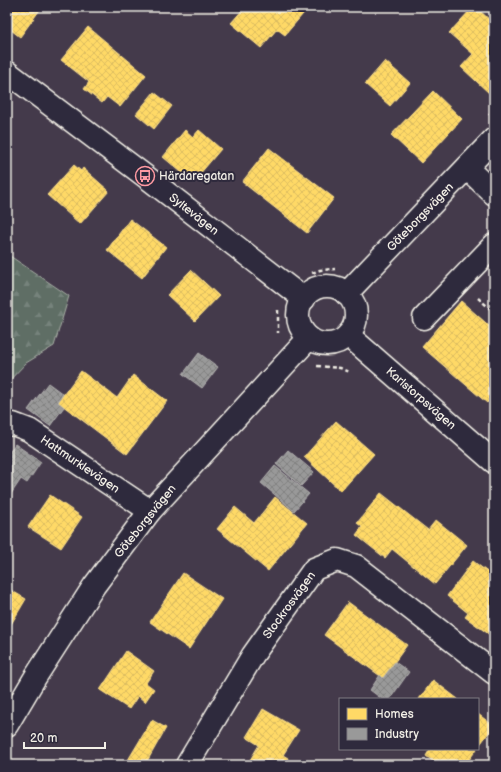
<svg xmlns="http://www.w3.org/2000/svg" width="501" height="772" font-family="'Balsamiq Sans',sans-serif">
<defs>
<pattern id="forest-firs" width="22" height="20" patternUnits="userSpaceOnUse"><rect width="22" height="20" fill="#5e6e65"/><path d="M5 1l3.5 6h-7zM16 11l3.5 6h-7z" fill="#76837b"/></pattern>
<pattern id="homes-cross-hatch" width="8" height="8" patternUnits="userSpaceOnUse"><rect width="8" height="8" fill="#ffd966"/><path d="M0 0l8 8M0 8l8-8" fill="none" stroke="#dbbc60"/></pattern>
<pattern id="industry-cross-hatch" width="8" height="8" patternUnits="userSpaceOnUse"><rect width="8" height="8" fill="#999"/><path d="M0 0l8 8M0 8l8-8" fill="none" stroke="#818180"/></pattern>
</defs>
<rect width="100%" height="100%" fill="#443a4b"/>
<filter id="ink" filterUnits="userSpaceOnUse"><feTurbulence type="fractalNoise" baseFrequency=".025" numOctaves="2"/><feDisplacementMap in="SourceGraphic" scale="8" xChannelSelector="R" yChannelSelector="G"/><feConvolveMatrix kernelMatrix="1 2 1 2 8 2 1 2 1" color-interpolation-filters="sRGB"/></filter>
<g filter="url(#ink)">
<path fill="url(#forest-firs)" stroke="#a9b0a6" d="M7,254l62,42 -15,50 -28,17 -19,20z"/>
<g fill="url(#homes-cross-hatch)" stroke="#fce08d">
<path d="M7,7h35l-22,30 -13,-10z"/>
<path d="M245,7h6l6,5 4,-5h48l-24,28 -8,-6 -16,19 -30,-25z"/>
<path d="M473,7h3l18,17v66l-4,4 -29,-27 12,-13 -24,-21z"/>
<path d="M88,27l58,48 -26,32 -13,-10 -5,6 -18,-14 5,-7 -28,-22z"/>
<path d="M385,61l25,22 -20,23 -25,-22z"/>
<path d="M433,91l29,28 -41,44 -30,-28z"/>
<path d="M154,92l18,14 -18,23 -18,-15z"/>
<path d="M185,130l8,7 6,-7 22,19 -28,33 -30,-25z"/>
<path d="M269,148l65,50 -27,35 -65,-51z"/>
<path d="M74,165l7,6 2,-3 26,23 -29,33 -33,-29z"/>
<path d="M130,219l36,28 -24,31 -35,-28z"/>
<path d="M191,270l28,26 -24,25 -28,-26z"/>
<path d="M461,301l33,29v65l-7,8 -65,-56z"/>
<path d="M81,371l36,27 16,-23 34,26 -40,53 -69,-52z"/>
<path d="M336,421l38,33 -33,37 -37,-34z"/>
<path d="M381,493l47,37 8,-10 31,25 -32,39 -43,-35 -7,9 -29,-23 6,-8 -5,-4z"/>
<path d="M50,495l32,22 -21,31 -33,-21z"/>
<path d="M275,497l32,26 -39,48 -51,-42 18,-22 19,16z"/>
<path d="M473,561l21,16v53l-4,5 -25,-18 3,-4 -21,-17z"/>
<path d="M183,573l39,26 -33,50 -39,-27z"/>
<path d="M7,588l19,11 -19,32z"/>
<path d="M348,602l59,43 -24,33 -59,-43z"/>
<path d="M126,651l28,20 -8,12 8,6 -9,13 -7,-6 -9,13 -29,-19z"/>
<path d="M433,680l25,19h-39z"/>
<path d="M263,709l36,21 -16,25 5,3 -4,7h-37l12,-20 -13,-8z"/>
<path d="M478,714l16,12 -16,21z"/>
<path d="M152,720l14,8 -21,37h-20z"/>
<path d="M430,749h47l-12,16h-27l-12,-9z"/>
</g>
<g fill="url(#industry-cross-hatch)" stroke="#b4b3b1">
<path d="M199,353l19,14 -16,21 -19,-14z"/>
<path d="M48,383l15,11 -5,8 6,5 -14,19 -22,-16z"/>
<path d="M15,444l26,18 -14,21 -6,-4 -14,21v-44z"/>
<path d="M288,450l26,22 -13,14 -25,-22z"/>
<path d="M275,466l34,28 -15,17 -33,-28z"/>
<path d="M395,662l14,10 -19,27h-8l-12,-9 10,-15 3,3z"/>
</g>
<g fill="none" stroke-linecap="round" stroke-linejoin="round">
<g stroke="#f4f1e8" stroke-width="25">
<g id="minor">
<path d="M7,72l138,104 159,123"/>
<path d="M467,168l27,26"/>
<circle cx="327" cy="315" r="29"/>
<path d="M346,294l148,-155"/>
<path d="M424,318l70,-73"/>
<path d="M348,335l146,127"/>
<path d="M7,425l6,-1 16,6 121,81"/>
<path d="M7,725l29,-49 58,-90 56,-75 159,-173"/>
<path d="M187,765l66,-110 61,-86 23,-9 19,6 138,107"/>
</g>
</g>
<g stroke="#f4f1e8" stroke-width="2.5" stroke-dasharray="4 3" stroke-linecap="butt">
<path d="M489,115l5,-6"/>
<path d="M312,273l8,-3 15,-1"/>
<path d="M478,298l16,14"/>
<path d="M278,310v23"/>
<path d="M317,366l23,2 10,4"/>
</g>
<use href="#minor" stroke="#2f2a3d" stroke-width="22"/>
</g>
</g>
<defs>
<g id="bus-ring" transform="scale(1)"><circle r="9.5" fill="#2f2a3d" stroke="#ff9aa2" stroke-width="1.5"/><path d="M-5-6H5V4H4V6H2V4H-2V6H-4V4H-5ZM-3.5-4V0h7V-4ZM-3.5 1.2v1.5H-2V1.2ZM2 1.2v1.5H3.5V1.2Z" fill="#ff9aa2"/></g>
</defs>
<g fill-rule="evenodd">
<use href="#bus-ring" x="145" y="176"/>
</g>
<g text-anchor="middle" stroke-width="4" stroke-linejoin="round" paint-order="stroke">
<g font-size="12" fill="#f4f1e8" stroke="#2f2a3d" text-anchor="start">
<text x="159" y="180">Härdaregatan</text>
</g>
<g font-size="12" fill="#f4f1e8" stroke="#2f2a3d">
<text transform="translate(194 214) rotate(38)" y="4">Syltevägen</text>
<text transform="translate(420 217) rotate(-46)" y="4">Göteborgsvägen</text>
<text transform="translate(421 398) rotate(41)" y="4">Karlstorpsvägen</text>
<text transform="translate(80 464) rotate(34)" y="4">Hattmurklevägen</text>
<text transform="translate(145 521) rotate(-51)" y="4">Göteborgsvägen</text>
<text transform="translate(289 605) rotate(-54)" y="4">Stockrosvägen</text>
</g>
</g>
<rect width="501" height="772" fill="none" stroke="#2f2a3d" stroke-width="24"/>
<rect x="12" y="12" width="477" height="748" fill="none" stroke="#f4f1e8" stroke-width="1.5" filter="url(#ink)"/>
<rect x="339" y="698" width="140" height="52" fill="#2f2a3d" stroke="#7e7a81"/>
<rect x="347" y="708" width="20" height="12" fill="#ffd966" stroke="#7e7a81"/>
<text x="375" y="718" font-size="12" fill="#f4f1e8">Homes</text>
<rect x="347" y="728" width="20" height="12" fill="#999999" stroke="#7e7a81"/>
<text x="375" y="738" font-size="12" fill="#f4f1e8">Industry</text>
<path d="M24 742v6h81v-6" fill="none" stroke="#f4f1e8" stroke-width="2"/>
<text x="30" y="742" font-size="12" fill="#f4f1e8" stroke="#2f2a3d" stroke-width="3" paint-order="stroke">20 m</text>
</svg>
